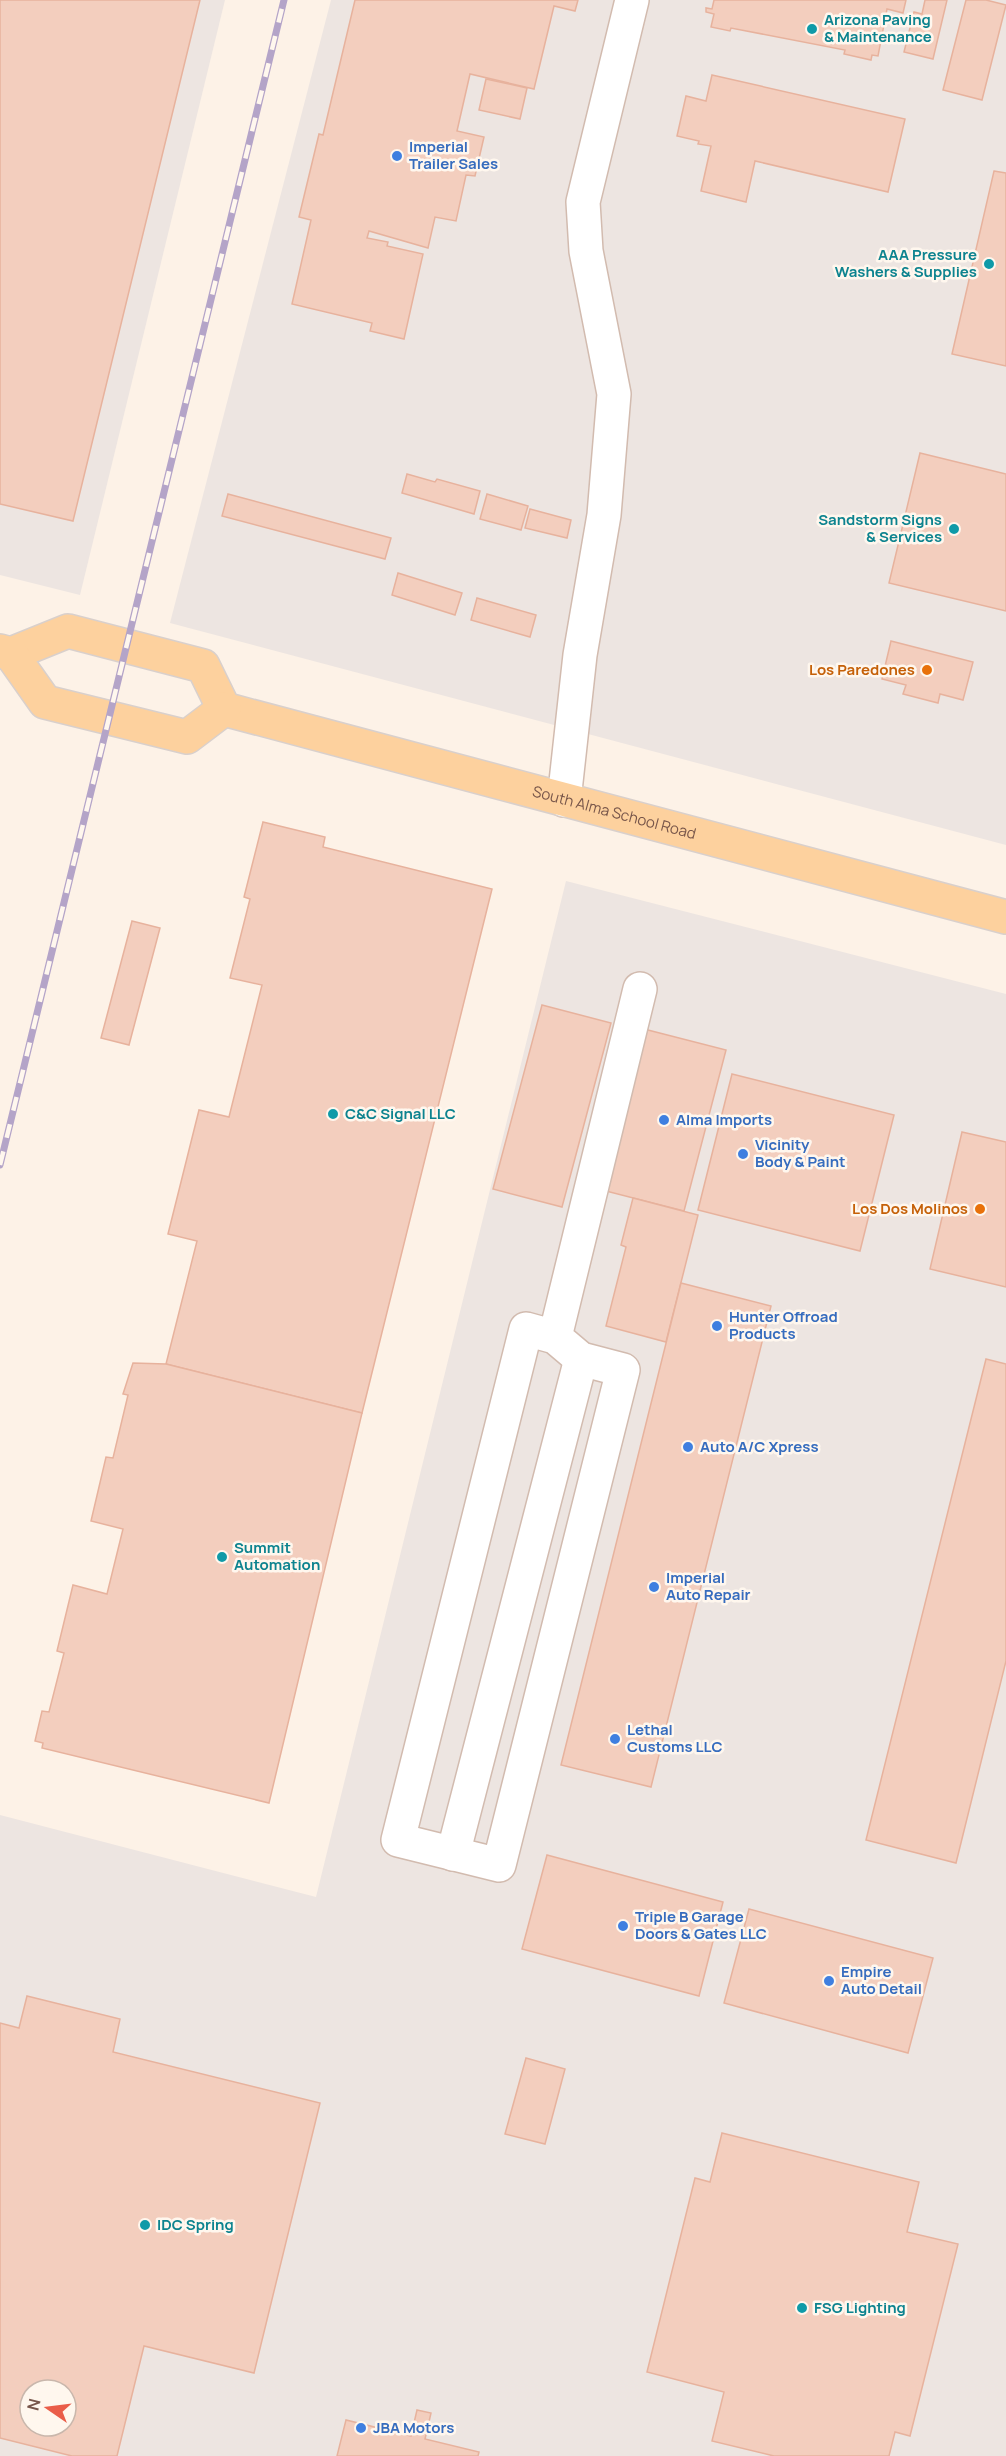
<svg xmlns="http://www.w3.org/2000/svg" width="1006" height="2456" font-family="Manrope,sans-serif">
<rect width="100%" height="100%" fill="#fdf2e7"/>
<g fill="#ede5e1" fill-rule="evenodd">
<path d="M0,0h225l-145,595 -80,-20z"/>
<path d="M331,0h675v845l-836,-222z"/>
<path d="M566,881l440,113v1462h-1006v-641l316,82zM30,2390h36v36h-36z"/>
</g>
<g fill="#f3cebe" stroke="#e7b29d" stroke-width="1.5" fill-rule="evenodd">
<path d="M0,0h200l-127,521 -73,-17z"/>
<path d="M355,0h223l-3,11 -21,-5 -20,83 -64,-15 -13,57 27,6 -9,39 -9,-1 -10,46 -21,-4 -7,31 -59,-17 -2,7 21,4 -1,4 36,8 -19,85 -34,-8 2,-8 -80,-19 19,-84 -12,-3 20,-83 4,1z"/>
<path d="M714,0h192l-3,13 -16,-4 -9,47 -6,-1 -1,5 -27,-6 1,-4 -114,-22 -1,3 -19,-4 3,-13 -8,-2v-4l6,1z"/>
<path d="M925,0h22l-14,59 -29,-7 10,-40 8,2z"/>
<path d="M966,0h20l20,5 -24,95 -39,-10z"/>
<path d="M712,75l193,44 -17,73 -133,-31 -9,41 -45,-11 10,-45 -13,-2 1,-3 -22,-5 9,-40 20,5z"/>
<path d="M486,79l41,9 -7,31 -41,-9z"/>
<path d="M994,171l12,2v193l-54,-12z"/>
<path d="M920,453l86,21v137l-117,-28z"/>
<path d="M407,474l28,8 2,-3 43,12 -6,23 -72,-21z"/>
<path d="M228,494l163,44 -6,21 -163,-43z"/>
<path d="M487,494l41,12 -7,24 -41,-11z"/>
<path d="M530,509l41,11 -4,18 -42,-10z"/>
<path d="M398,573l64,20 -7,22 -63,-20z"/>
<path d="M477,598l59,17 -6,22 -59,-17z"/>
<path d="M891,641l82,21 -10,38 -23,-6 -2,9 -35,-9 3,-9 -24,-6z"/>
<path d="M263,822l62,15 -2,10 169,42 -130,524 -196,-49 31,-123 -29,-7 31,-124 30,7 33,-132 -32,-7 20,-79 -6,-2z"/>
<path d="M132,921l28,7 -31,117 -28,-7z"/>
<path d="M542,1005l69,18 -49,184 -69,-18z"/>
<path d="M644,1029l82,21 -42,161 -82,-21z"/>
<path d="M732,1074l162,41 -34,136 -162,-41z"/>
<path d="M962,1132l44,10v145l-76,-18z"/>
<path d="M633,1198l65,17 -32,127 -60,-16 20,-79 -5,-2z"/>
<path d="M681,1283l90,23 -120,481 -90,-22z"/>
<path d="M986,1359l20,5v297l-50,202 -90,-23z"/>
<path d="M133,1363l33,1 196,49 -93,390 -227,-55 1,-5 -8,-2 7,-30 7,1 15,-59 -7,-2 16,-66 34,9 16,-65 -32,-8 15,-64 7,1 15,-63 -5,-1z"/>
<path d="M547,1855l176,47 -24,94 -177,-47z"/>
<path d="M749,1909l184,49 -25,95 -184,-50z"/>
<path d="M27,1996l93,23 -7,33 207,51 -66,270 -110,-27 -27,110h-45l-72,-18v-415l19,5zM30,2390h36v36h-36z"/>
<path d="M526,2058l39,11 -20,75 -40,-10z"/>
<path d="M722,2133l197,49 -12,50 51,12 -48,192 -15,-4 -6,24h-115l-62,-15 12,-49 -77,-20 48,-194 15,4z"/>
<path d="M417,2410l14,3 -6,26 54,13 -1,4h-141l9,-36 65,16z"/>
</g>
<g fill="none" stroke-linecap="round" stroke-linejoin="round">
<g stroke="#d2bbaf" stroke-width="36">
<g id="minor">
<path d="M564,800l16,-145 24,-140 10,-121 -28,-143 -3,-49 49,-202"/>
<path d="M555,1337l26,22 42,11 -124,495 -101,-25 128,-511 29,8 85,-348"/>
<path d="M453,1854l128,-495"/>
</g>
</g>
<g stroke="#d9d0cc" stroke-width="36">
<g id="major">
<path id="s1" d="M0,651l11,3 57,-23 135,35 21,43 782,208"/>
<path d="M11,654l34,48 142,35 37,-28"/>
</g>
</g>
<use href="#minor" stroke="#fff" stroke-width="33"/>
<use href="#major" stroke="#fdd19e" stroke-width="33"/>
<g stroke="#b4a4c8" stroke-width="7">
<path id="rail" d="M0,1165l284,-1165"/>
</g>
<use href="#rail" stroke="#fff7ee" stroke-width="4.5" stroke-dasharray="14" stroke-linecap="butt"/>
</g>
<g fill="#0f9aa8" stroke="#fff7ee" stroke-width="2">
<circle cx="812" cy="29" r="6"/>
<circle cx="989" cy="264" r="6"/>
<circle cx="954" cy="529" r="6"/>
<circle cx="333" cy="1114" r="6"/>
<circle cx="222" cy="1557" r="6"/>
<circle cx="145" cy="2225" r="6"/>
<circle cx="802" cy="2308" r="6"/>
</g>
<g fill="#3f7fe0" stroke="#fff7ee" stroke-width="2">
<circle cx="397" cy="156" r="6"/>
<circle cx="664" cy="1120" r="6"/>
<circle cx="743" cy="1154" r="6"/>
<circle cx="717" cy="1326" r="6"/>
<circle cx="688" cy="1447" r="6"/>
<circle cx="654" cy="1587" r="6"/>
<circle cx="615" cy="1739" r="6"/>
<circle cx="623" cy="1926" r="6"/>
<circle cx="829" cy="1981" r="6"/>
<circle cx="361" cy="2428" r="6"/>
</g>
<g fill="#e8710a" stroke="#fff7ee" stroke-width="2">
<circle cx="927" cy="670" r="6"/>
<circle cx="980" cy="1209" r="6"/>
</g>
<g text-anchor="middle" stroke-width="5" stroke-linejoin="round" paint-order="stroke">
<g font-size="15" font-weight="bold" fill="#0d838f" stroke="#fff7ee" text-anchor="start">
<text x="824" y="25">Arizona Paving<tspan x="824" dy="17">&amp; Maintenance</tspan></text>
<text x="977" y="260" text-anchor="end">AAA Pressure<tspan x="977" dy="17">Washers &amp; Supplies</tspan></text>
<text x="942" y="525" text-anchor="end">Sandstorm Signs<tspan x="942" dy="17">&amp; Services</tspan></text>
<text x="345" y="1119">C&amp;C Signal LLC</text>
<text x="234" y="1553">Summit<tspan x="234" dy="17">Automation</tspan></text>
<text x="157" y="2230">IDC Spring</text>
<text x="814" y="2313">FSG Lighting</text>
</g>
<g font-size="15" font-weight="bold" fill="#366cbe" stroke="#fff7ee" text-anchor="start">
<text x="409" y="152">Imperial<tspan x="409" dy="17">Trailer Sales</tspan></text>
<text x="676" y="1125">Alma Imports</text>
<text x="755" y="1150">Vicinity<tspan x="755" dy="17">Body &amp; Paint</tspan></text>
<text x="729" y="1322">Hunter Offroad<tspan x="729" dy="17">Products</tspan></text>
<text x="700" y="1452">Auto A/C Xpress</text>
<text x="666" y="1583">Imperial<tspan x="666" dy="17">Auto Repair</tspan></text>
<text x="627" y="1735">Lethal<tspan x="627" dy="17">Customs LLC</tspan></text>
<text x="635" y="1922">Triple B Garage<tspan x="635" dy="17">Doors &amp; Gates LLC</tspan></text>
<text x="841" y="1977">Empire<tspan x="841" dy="17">Auto Detail</tspan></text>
<text x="373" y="2433">JBA Motors</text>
</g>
<g font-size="15" font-weight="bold" fill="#c56008" stroke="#fff7ee" text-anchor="end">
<text x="915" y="675">Los Paredones</text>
<text x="968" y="1214">Los Dos Molinos</text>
</g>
<g font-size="15" fill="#78564a" stroke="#fff7ee">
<text dy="5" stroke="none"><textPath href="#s1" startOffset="664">South Alma School Road</textPath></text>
</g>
</g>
<g transform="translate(48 2408) rotate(284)"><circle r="28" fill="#fff7ee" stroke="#c9b7ac" stroke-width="1.5"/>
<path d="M0-4.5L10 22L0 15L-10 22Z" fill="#ea5d49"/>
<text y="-9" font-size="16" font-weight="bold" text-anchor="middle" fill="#78564a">N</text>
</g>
</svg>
